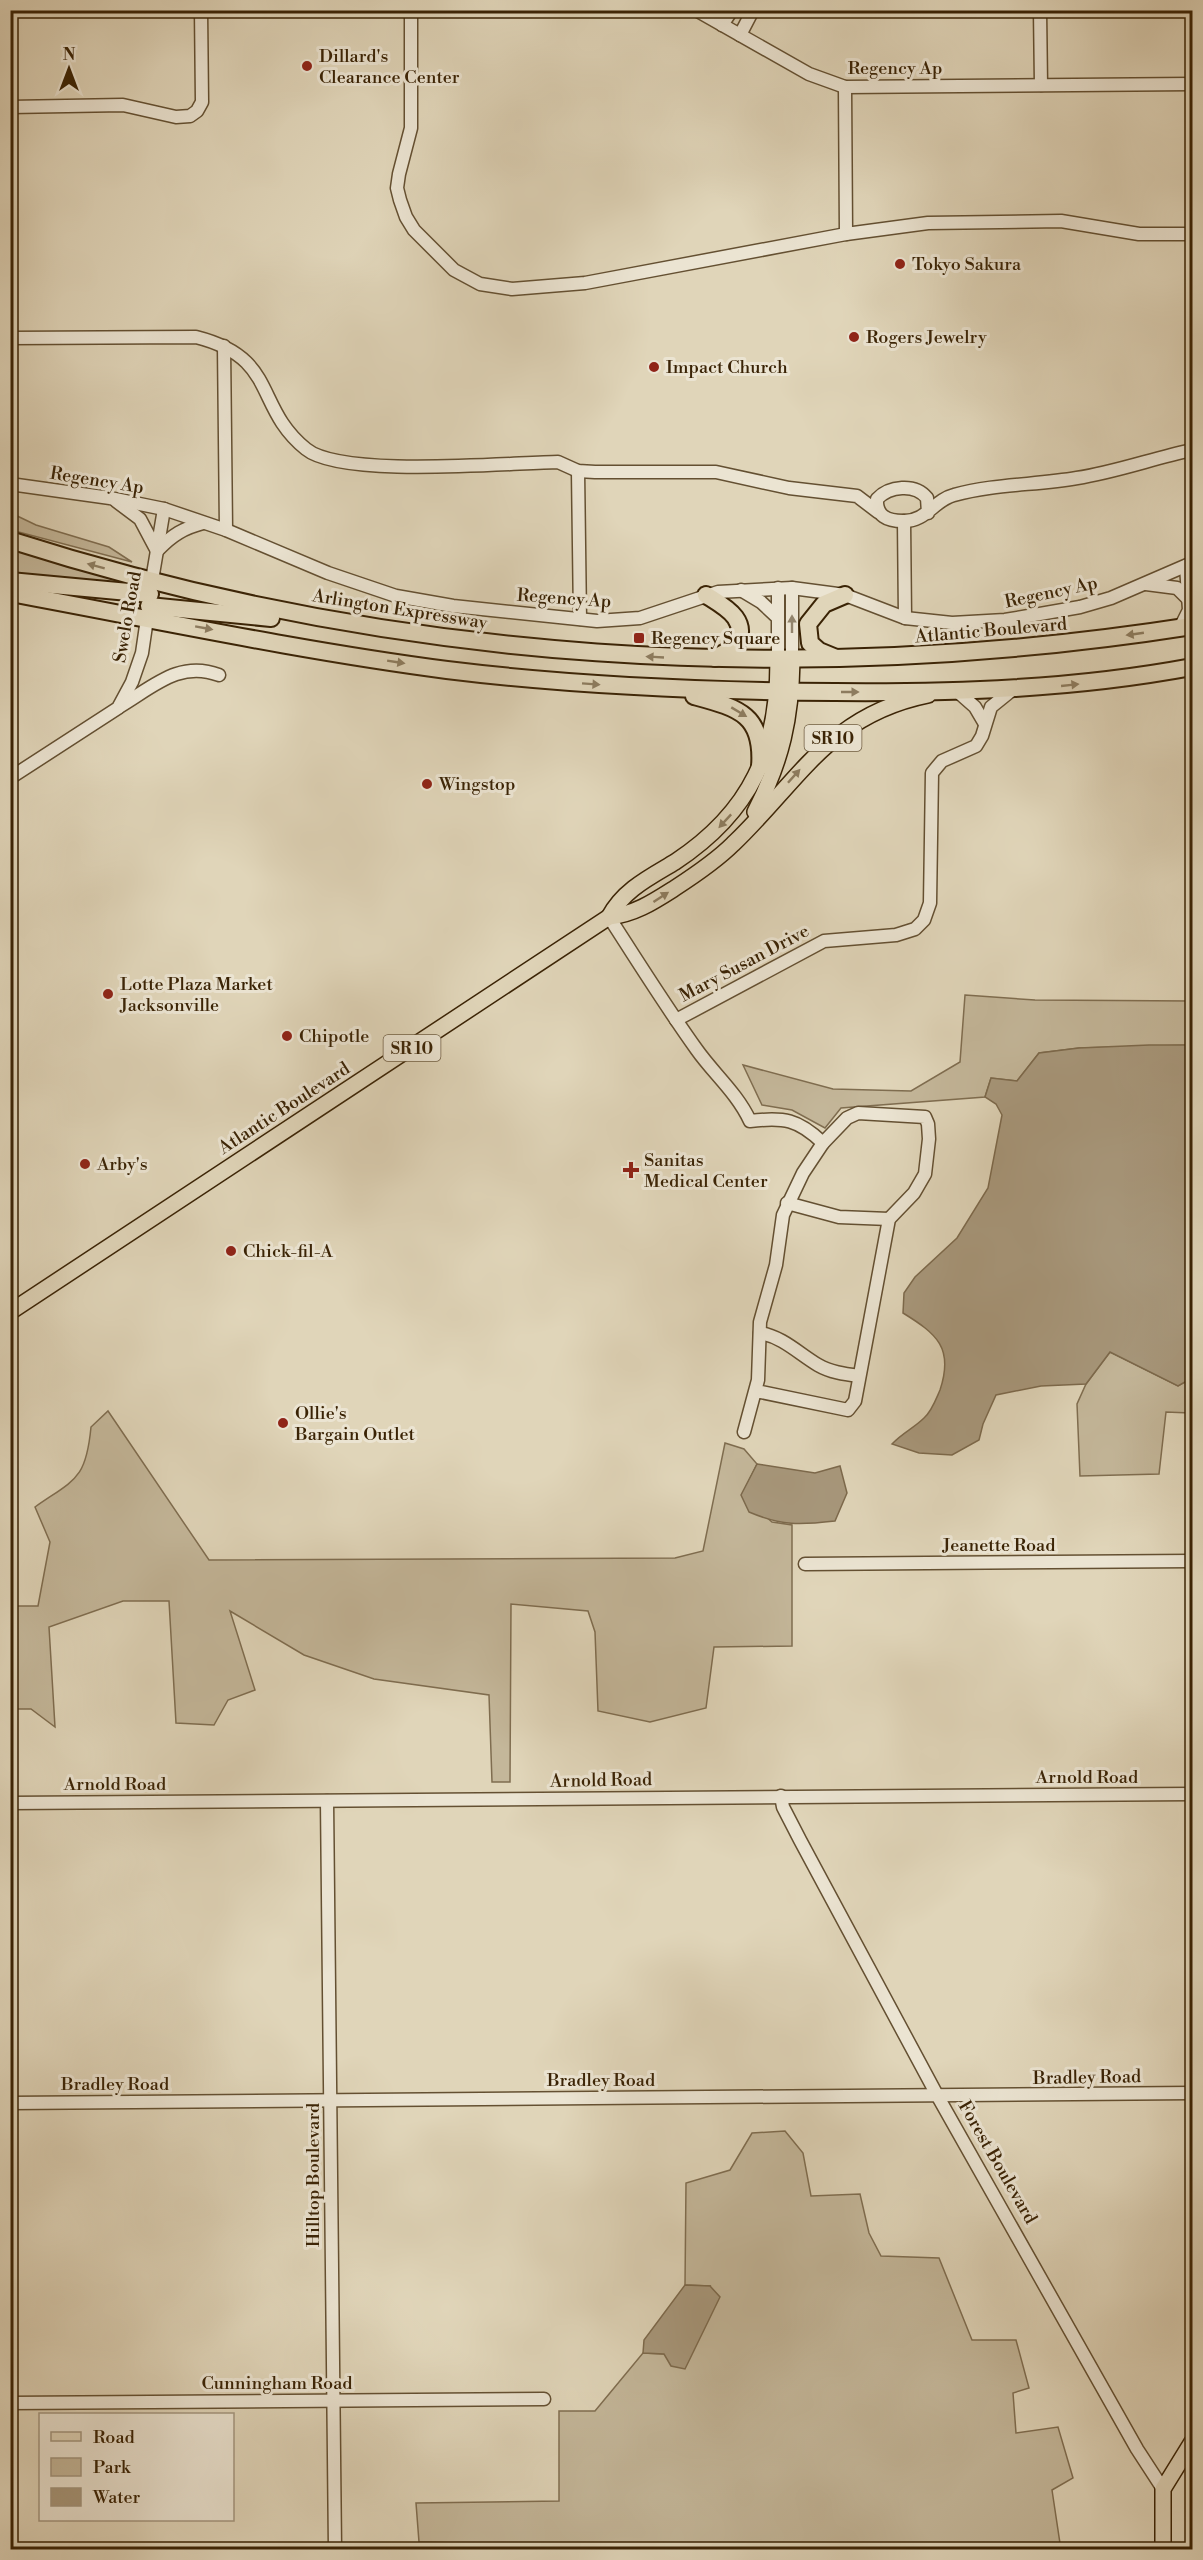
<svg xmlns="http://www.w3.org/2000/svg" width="1203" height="2560" font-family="'Libre Bodoni',serif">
<rect width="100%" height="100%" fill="#e0d5b9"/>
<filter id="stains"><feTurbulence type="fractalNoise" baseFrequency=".00333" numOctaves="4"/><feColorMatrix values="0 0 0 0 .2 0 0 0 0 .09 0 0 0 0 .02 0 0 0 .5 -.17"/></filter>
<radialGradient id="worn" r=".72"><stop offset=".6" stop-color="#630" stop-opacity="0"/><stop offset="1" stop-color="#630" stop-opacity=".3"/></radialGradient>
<g fill="#c4b79a" stroke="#7f6d50" stroke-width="1.5">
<path d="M11,513l25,12 73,22 23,15 -121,-32z"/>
<path d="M11,546l124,36 1,4 -125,-13z"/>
<path d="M965,995l70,5 157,1v44l-113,3 -40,5 -22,28 -26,-3 -6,19 -144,11 -16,20 -33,-18 -30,-5 -19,-40 90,24 78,2 49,-29z"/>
<path d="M1110,1352l68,34 14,-8v59l-2,-24 -24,-1 -7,62 -79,2 -3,-72 9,-20z"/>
<path d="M108,1411l101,149 466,-2 28,-7 22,-108 19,6 13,15 -15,31 30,27 20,3v121l-78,1 -8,61 -56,14 -52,-11 -3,-79 -7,-21 -77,-7 -1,178h-18l-3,-87 -115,-16 -70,-24 -74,-44 25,79 -27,10 -14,25 -38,-2 -7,-122h-46l-74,26 6,100 -24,-18h-20v-103h27l12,-64 -15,-35c40,-28 51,-27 56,-80z"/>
<path d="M785,2131l18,22 8,43 49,-2 9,39 12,23 58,2 33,82h44l13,48 -16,5 3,40 42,-6 15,51 -21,12 9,60 -555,-1 -7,-5 -80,-2 -3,-39 143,-2v-90h36l48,-58 21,1 46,-68 -25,-1 1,-102 44,-13 22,-37z"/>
</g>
<g fill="#a8987c" stroke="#7c694c" stroke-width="1.5">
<path d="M1149,1045h43v333l-14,8 -68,-34 -24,32 -45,2 -45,9 -13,29 -4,16 -27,15 -33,-2 -27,-9c10,-11 22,-16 32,-26 8,-7 12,-19 16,-28 14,-42 -3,-56 -37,-77l1,-20 11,-16 42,-39 31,-50 14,-73 -6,-11 -11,-7 6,-19 26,3 22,-28 40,-5z"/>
<path d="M757,1464l58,9 25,-7 7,27 -12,28c-35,4 -53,5 -86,-9l-8,-17z"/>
<path d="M685,2285l25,1 10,11 -35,72 -14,-3 -7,-12 -21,-1 1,-13z"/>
</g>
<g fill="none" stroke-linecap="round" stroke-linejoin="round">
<g stroke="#645032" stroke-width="15">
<g id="minor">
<path d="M411,10v118l-12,46 -2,14 3,12 6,17 8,13 40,40 26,14 32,5 73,-6 261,-49 82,-11 133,-2 78,13h53"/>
<path d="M696,10l113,64 36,13 347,-3"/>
<path d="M1040,10l1,75"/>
<path d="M722,25l10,-15"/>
<path d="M740,35l13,-25"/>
<path d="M845,87l1,147"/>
<path d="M10,107l113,-2 53,12 14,-1 7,-5 5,-9 -1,-92"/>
<path d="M10,338l186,-1c83,21 57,69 110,112 35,29 200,14 252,13l20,9 17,1h121l73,16 68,8 21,16"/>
<path d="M224,346l2,184"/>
<path d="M578,471l2,148"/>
<path d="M10,484l100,14 54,11 62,21 102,43 68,23 57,10 144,15 43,-3 78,-26 74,-4 53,7 60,23 47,5 53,-3 75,-13 31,-9 81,-35"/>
<path d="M116,501l24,18 17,32"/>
<path d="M928,513l-1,-15c-12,-15 -38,-12 -50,1 -1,17 10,22 26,22 23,1 31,-21 51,-26 39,-11 83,-10 123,-17 39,-6 77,-20 115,-28"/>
<path d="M904,521l1,97"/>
<path d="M158,550c14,-15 26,-22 45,-27"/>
<path d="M1146,584l31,4 11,11"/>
<path d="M151,586l13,-77"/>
<path d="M778,588v30"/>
<path d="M741,590l20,12 17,16v42"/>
<path d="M1180,628l9,-18 -3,-44"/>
<path d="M792,660v-72"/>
<path d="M958,692l17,15 10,17"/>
<path d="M119,707c34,-20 60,-47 100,-32"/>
<path d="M10,778l108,-70 14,-26 10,-29 6,-41"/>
<path d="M609,917c29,45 57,90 88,133 17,24 40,43 53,71 34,-4 48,-2 73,22"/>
<path d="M676,1020l148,-79 72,-6 19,-6 9,-9 6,-17 2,-130 10,-12 34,-15 6,-10 9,-29 21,-17"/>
<path d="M787,1203l52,14 50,2"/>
<path d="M760,1333c23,4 38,20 58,32 12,7 26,9 41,11"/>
<path d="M744,1432l14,-52 2,-58 16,-57 7,-50 20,-42 20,-30 24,-25 11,-5 67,4 3,7 1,15 -4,35 -11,19 -25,26 -34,182 -7,9 -92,-19"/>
<path d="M805,1564l387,-3"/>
<path d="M781,1796l2,11 17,33 137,255 200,354 26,40"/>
<path d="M327,1801l8,749"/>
<path d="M10,1803l1182,-9"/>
<path d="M10,2103l1182,-10"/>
<path d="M10,2403l534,-4"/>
</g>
</g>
<g stroke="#3a2305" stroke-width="18">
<g id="major">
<path d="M755,812c27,-52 36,-94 37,-152"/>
<path d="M609,917c14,-27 41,-40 66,-55 77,-51 103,-112 103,-202"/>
<path d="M10,1312l599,-395c26,-3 44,-15 66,-29 20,-13 41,-27 58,-44 66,-63 96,-129 195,-149"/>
<path d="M1163,2550v-61l29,-47"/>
</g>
</g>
<g stroke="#3a2305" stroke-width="20">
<g id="highway">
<path d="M10,540c384,123 786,148 1182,86"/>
<path d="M10,581l140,13"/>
<path d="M10,593c146,27 291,58 437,77 129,16 258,21 388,22 121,1 239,-3 357,-25"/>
<path d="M706,595c19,12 45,25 29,52l-20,11"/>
<path d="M149,606l122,12"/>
<path d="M836,658l-17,-7 -9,-8 -2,-19 16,-20 21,-9"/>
<path d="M694,696c44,12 70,18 66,71"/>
</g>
</g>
<use href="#minor" stroke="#ebe4d2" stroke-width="12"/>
<use href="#major" stroke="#e0d5b9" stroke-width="15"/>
<use href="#highway" stroke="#e0d5b9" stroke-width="16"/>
</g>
<defs><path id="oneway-solid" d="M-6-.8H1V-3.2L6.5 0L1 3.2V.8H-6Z" transform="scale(1.5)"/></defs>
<g fill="#8d7c5f">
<use href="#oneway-solid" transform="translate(96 566) rotate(-165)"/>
<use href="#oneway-solid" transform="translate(204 628) rotate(10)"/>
<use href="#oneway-solid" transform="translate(1135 634) rotate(172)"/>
<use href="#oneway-solid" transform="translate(655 657) rotate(-177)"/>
<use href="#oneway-solid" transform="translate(396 662) rotate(9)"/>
<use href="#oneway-solid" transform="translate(591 684) rotate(4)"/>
<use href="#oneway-solid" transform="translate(1070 685) rotate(-6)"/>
<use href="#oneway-solid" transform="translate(850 692)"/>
<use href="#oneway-solid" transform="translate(739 712) rotate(31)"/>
<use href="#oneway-solid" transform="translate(794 776) rotate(-48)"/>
<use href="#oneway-solid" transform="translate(725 821) rotate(133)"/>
<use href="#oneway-solid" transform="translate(661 897) rotate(-33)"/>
</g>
<use fill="#92846c" href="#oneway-solid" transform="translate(792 624) rotate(-90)"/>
<g fill="#8f2418" stroke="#ebe4d2" stroke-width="2">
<circle cx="307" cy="66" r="6"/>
<circle cx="900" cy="264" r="6"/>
<circle cx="854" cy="337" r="6"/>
<circle cx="654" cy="367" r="6"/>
<rect x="633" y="632" width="12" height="12" rx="3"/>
<circle cx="427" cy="784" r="6"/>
<circle cx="108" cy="994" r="6"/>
<circle cx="287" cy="1036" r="6"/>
<circle cx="85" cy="1164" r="6"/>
<path d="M628 1161h6v6h6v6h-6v6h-6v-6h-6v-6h6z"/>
<circle cx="231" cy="1251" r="6"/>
<circle cx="283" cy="1423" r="6"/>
</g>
<g text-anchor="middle" stroke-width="6" stroke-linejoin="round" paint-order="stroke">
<g fill="#ebe4d2" stroke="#6f5d42" stroke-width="1.5">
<rect x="804.5" y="725" width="57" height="26" rx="4.5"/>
<rect x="383.5" y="1035" width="57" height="26" rx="4.5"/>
</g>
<g font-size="16" font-weight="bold" fill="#3a2305">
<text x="833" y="744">SR 10</text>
<text x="412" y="1054">SR 10</text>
</g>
<g font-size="18" fill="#3a2305" stroke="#ebe4d2" text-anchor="start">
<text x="319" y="62">Dillard's<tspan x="319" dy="21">Clearance Center</tspan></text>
<text x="912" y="270">Tokyo Sakura</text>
<text x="866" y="343">Rogers Jewelry</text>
<text x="666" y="373">Impact Church</text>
<text x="651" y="644">Regency Square</text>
<text x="439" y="790">Wingstop</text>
<text x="120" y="990">Lotte Plaza Market<tspan x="120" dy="21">Jacksonville</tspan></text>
<text x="299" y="1042">Chipotle</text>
<text x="644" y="1166">Sanitas<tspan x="644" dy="21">Medical Center</tspan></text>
<text x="97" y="1170">Arby's</text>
<text x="243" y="1257">Chick-fil-A</text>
<text x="295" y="1419">Ollie's<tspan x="295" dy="21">Bargain Outlet</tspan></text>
</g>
<g font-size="18" fill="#3a2305" stroke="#ebe4d2">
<text x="895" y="74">Regency Ap</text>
<text transform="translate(97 480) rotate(9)" y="6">Regency Ap</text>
<text transform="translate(1051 592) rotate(-12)" y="6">Regency Ap</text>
<text transform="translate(564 598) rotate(4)" y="6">Regency Ap</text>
<text transform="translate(400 609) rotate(9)" y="6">Arlington Expressway</text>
<text transform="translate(127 617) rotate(-80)" y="6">Swelo Road</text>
<text transform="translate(991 630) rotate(-5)" y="6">Atlantic Boulevard</text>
<text transform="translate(744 963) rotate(-28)" y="6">Mary Susan Drive</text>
<text transform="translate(284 1108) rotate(-33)" y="6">Atlantic Boulevard</text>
<text x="999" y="1551">Jeanette Road</text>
<text x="1087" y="1783">Arnold Road</text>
<text transform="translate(601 1780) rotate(-1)" y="6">Arnold Road</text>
<text x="115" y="1790">Arnold Road</text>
<text transform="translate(1087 2077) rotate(-1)" y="6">Bradley Road</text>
<text x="601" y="2086">Bradley Road</text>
<text x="115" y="2090">Bradley Road</text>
<text transform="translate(998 2162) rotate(60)" y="6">Forest Boulevard</text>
<text transform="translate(313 2175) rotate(-90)" y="6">Hilltop Boulevard</text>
<text x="277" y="2389">Cunningham Road</text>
</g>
</g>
<rect width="1203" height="2560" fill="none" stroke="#e0d5b9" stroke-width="36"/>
<rect x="12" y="12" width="1179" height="2536" fill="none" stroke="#3a2305" stroke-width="3"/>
<rect x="18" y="18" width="1167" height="2524" fill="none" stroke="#3a2305" stroke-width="1.5"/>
<rect x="39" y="2413" width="195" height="108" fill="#ebe4d2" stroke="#a49780" stroke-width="1.5"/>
<rect x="51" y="2432" width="30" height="9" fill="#e0d5b9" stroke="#a49780" stroke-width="1.5"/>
<text x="93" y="2443" font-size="18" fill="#3a2305">Road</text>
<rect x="51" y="2458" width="30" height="18" fill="#c4b79a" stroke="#a49780" stroke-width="1.5"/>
<text x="93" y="2473" font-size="18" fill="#3a2305">Park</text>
<rect x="51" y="2488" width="30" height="18" fill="#a8987c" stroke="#a49780" stroke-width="1.5"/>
<text x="93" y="2503" font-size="18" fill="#3a2305">Water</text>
<g transform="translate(69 69)" stroke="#ebe4d2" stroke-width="4.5" paint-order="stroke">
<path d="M0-4.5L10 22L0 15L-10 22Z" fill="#3a2305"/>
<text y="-9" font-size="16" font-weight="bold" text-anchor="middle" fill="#3a2305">N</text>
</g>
<rect width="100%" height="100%" filter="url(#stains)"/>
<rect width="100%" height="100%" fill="url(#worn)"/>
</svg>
